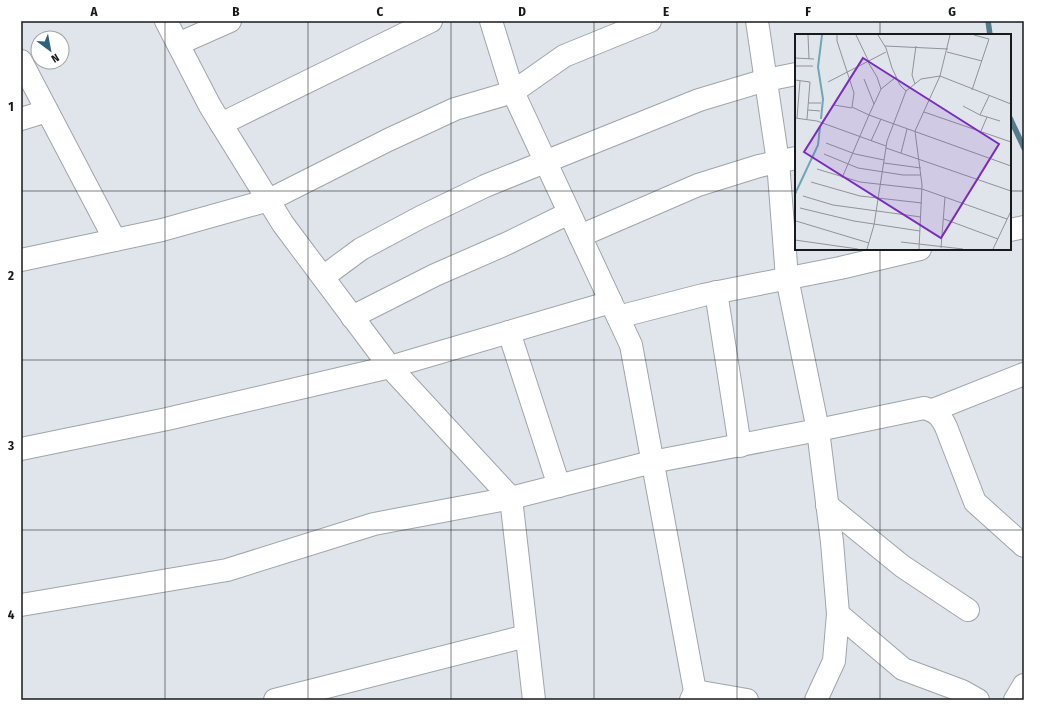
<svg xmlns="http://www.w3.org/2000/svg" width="1045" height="721" font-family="'Fira Sans Condensed',sans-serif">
<rect width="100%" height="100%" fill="#e0e5eb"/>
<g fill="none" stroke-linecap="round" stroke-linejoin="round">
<g stroke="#557b8a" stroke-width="5.5">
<path d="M988,21l2,14"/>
<path d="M1010,118l14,30"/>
</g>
<g stroke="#9fa5aa" stroke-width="24">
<g id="minor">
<path d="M166,21l44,85 73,118 107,143 121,131 23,202"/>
<path d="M491,21l22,71 118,253 64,346 -4,9"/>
<path d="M757,21l21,141 9,116 31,152 106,-22c12,3 17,8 22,19l29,75 49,44"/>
<path d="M178,44l52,-23"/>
<path d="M21,61l94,179"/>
<path d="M21,119l26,-8"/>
<path d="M221,124l210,-103"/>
<path d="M1010,230l14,-3"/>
<path d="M580,236l118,-51 61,-19 37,-8"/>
<path d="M21,260l141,-30 107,-30 119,-60 67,-31 58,-17 51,-36 86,-35"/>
<path d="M323,277l38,-28 60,-32 64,-31 214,-86 67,-20 30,-6"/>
<path d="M716,292l24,154"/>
<path d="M352,317l83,-42 73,-32 61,-30"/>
<path d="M618,317l85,-22 137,-27 80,-19"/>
<path d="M509,332l50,154"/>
<path d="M933,410l91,-36"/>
<path d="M21,449l146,-30 223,-52 221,-65"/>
<path d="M827,505l75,61 66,44"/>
<path d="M21,605l206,-35 147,-46 137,-26 141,-36 166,-32 14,112 6,72"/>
<path d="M695,691l52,9"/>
<path d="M275,700l251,-64"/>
<path d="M816,700l18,-39 4,-47 65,55 59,22 16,9"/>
<path d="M1015,700l9,-15"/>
</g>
</g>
<use href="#minor" stroke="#fff" stroke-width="22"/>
</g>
<path fill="none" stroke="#17191b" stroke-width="1" stroke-opacity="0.55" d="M165,21v679M308,21v679M451,21v679M594,21v679M737,21v679M880,21v14M21,191h775M1010,191h14M880,249v451M21,360h1003M21,530h1003"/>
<g transform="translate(795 34)">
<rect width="216" height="216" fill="#e0e5eb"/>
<path fill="none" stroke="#70a5b9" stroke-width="2" d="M26,85l2,-20 -5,-32 4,-32M0,160l23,-49 2,-18"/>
<path fill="none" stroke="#909398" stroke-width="1" d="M13,1l1,24M42,1v6l17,52 -2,14 17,8 -27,63M61,1l13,27M83,1l8,13 6,20 8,17 6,6M90,12l63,3M152,18l35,9M0,24l19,1M73,28l9,15 4,12 15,-12M0,32h18M69,45l10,25M0,46l15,2 -3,37M33,48l58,-30M120,50l-3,-9 4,-29M86,55l-12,26 142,51M177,56l17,-51 -15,-4M13,69h13M39,71l18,3M168,72l17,9M13,76l12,1M129,78l87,30M192,83l13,4M0,84l22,3 69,25M2,84l3,-37M186,97l6,-14 -7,-2 9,-19M76,107l10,-22M31,109l29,11 29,6M91,114l125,43M106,119l6,-24M29,120l34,14 45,7h18M89,129l37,5M22,135l43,13 62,7 85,30M16,148l49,14 62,7M8,162l30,9 88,12M5,174l54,13 66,10M149,185l54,20M1,187l73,22M0,206l63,9M106,208l62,7M146,214l4,-51M72,215l7,-24 13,-84 19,-50 15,-12 19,-3 71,28M124,215l3,-64 -7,-54 25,-55 10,-41M198,215l18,-38"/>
<path fill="#7b2cbf" fill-opacity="0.15" stroke="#7b2cbf" stroke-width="2" d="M68,24l136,86 -58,94 -137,-86z"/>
<rect width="216" height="216" fill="none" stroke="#17191b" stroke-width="2"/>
</g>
<rect width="1045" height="721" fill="none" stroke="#ffffff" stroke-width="44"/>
<g transform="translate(50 50) rotate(148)"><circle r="19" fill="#ffffff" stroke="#a2a3a4"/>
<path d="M0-3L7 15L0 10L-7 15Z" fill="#2d617e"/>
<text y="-6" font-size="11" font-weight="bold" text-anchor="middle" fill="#17191b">N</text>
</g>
<rect x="22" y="22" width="1001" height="677" fill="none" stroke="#17191b" stroke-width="1.5"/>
<g font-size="13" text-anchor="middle" font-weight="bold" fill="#17191b">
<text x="94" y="16">A</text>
<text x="236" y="16">B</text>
<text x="380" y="16">C</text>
<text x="522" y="16">D</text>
<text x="666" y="16">E</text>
<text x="808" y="16">F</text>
<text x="952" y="16">G</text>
<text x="11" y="111">1</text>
<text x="11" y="280">2</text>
<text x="11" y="450">3</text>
<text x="11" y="619">4</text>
</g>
</svg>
